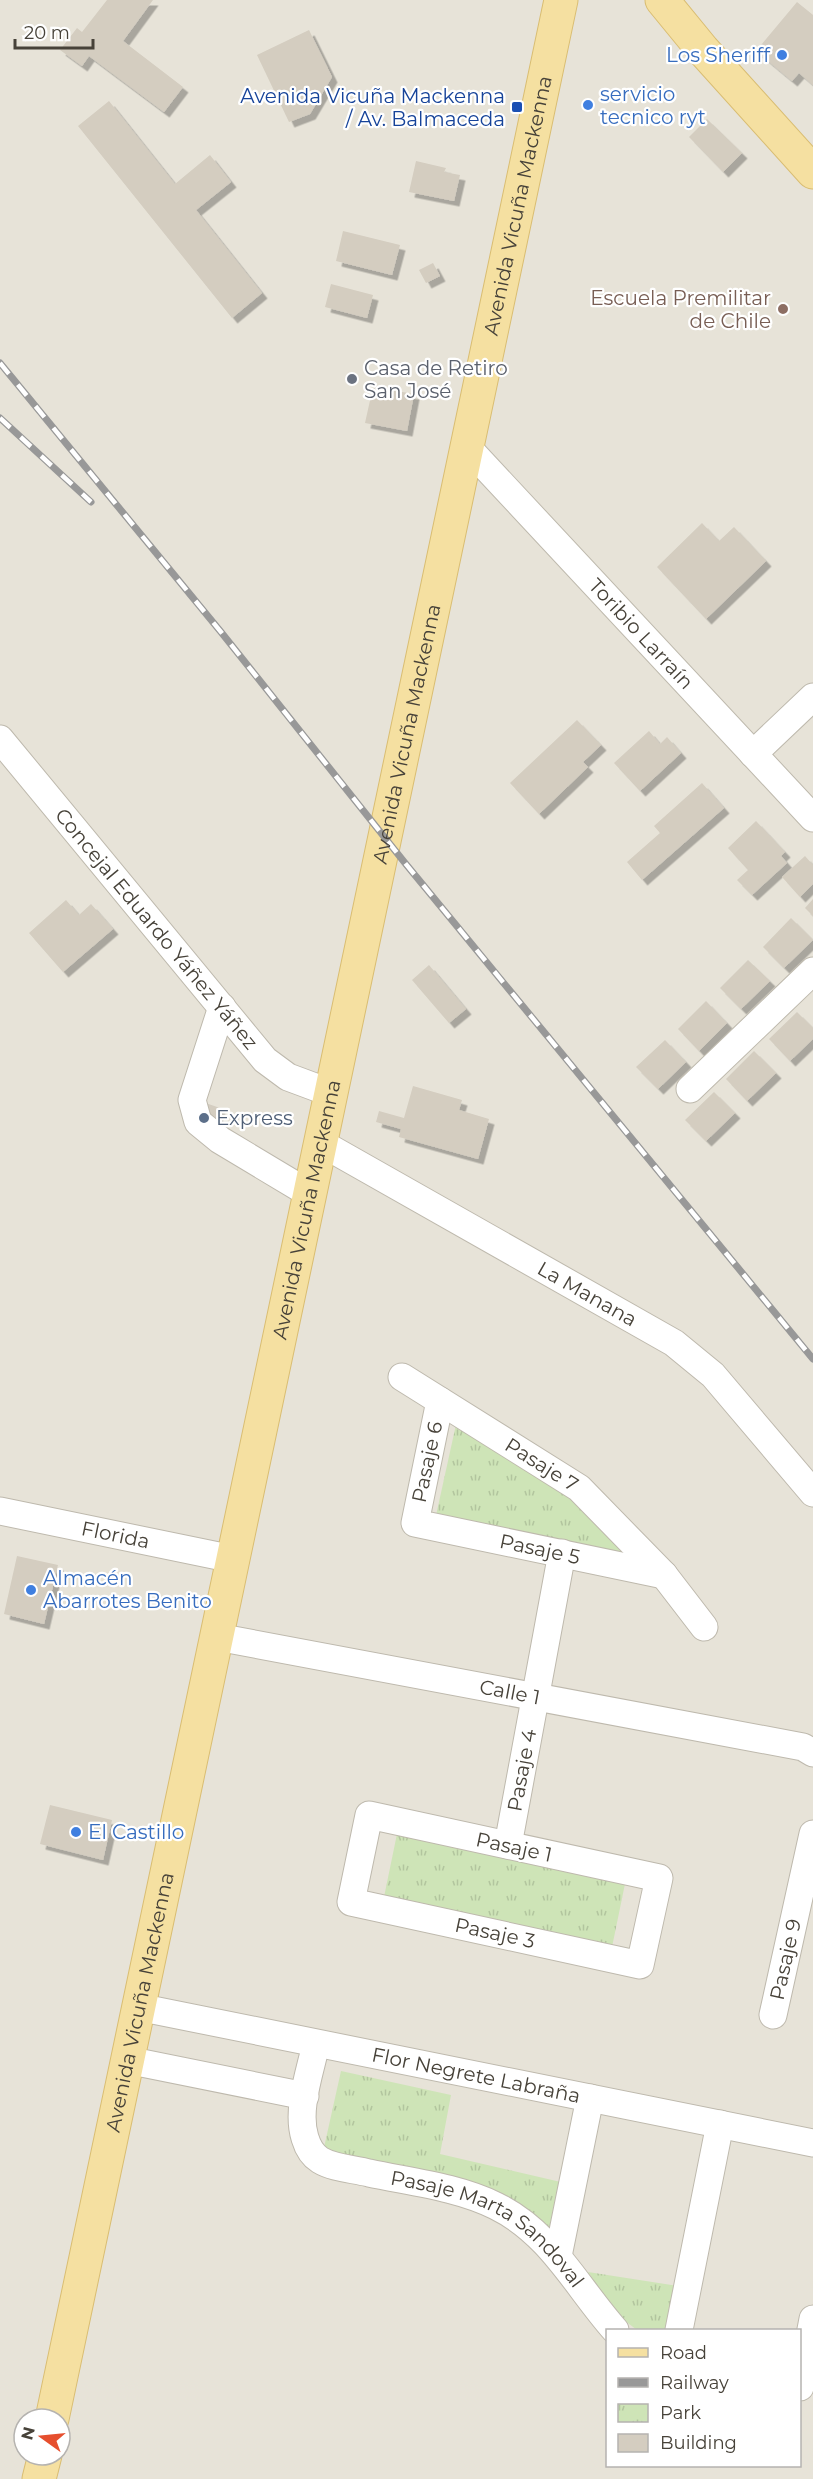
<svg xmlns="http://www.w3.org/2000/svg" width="813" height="2479" font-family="Montserrat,sans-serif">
<defs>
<pattern id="park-tufts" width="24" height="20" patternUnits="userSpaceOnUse" patternTransform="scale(1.5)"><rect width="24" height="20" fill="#cee4b7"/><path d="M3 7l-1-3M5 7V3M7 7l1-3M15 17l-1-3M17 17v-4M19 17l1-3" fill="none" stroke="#b2c59e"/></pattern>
<filter id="shadow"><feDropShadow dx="5.5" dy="5.5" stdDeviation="0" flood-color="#0004"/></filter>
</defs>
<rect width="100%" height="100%" fill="#f3f1ea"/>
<path fill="#e7e3d8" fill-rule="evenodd" d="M0,0h813v2479h-813zM608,2330h192v136h-192zM24,2419h36v36h-36z"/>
<g fill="url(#park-tufts)">
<path d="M457,1420l113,71 71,72 -206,-43z"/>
<path d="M398,1829l228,50 -14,68 -228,-50z"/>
<path d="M341,2071l110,24 -11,59 125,29 -10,57 -232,-88z"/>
<path d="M588,2272l90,14 -8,44h-33l-21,-16z"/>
</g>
<g fill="#d4cdc0" filter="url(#shadow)">
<path d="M107,0h46l-30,41 60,46 -19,25 -75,-56 -7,10 -22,-16 17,-22 5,4z"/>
<path d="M797,2l16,13v70l-14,-12 -7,8 -36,-30z"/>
<path d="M309,30l23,47 -22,37 -21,8 -32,-67z"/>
<path d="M109,101l66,83 35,-29 21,27 -35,28 66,83 -30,25 -154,-192z"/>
<path d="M707,119l35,34 -19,19 -34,-35z"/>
<path d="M416,161l30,7 -2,4 16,3 -6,26 -45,-9z"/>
<path d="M343,231l57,14 -8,30 -56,-14z"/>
<path d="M433,263l7,13 -14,7 -7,-13z"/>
<path d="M331,284l42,11 -6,23 -42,-11z"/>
<path d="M373,387l41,7 -7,37 -42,-8z"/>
<path d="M702,523l17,18 15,-14 32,34 -60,58 -49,-52z"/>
<path d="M577,720l24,25 -18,17 5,5 -49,47 -29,-31z"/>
<path d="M649,731l11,13 7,-7 14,16 -41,38 -26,-28z"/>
<path d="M702,783l22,25 -82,72 -15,-18 33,-29 -6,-7z"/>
<path d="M756,821l29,31 -4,4 6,7 -35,32 -15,-15 11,-10 -20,-22z"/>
<path d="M805,856l8,9v19l-13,13 -18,-20z"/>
<path d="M813,899v17l-8,-8z"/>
<path d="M66,900l13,15 12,-11 22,25 -50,43 -34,-39z"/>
<path d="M791,918l22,22 -29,28 -21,-21z"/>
<path d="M748,960l22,21 -29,28 -21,-21z"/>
<path d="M429,965l37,44 -17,14 -37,-43z"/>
<path d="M706,1001l21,22 -28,28 -21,-22z"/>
<path d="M797,1012l16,16v11l-23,22 -21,-22z"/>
<path d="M665,1040l21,22 -28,27 -22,-22z"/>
<path d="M754,1051l22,22 -29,28 -21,-22z"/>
<path d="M413,1086l49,14 -3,10 30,9 -11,40 -79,-22 2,-8 -25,-7 3,-11 25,7z"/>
<path d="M714,1092l21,21 -29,28 -21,-21z"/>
<path d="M197,1100l23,8 -9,28z"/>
<path d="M17,1556l41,9 -14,59 -40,-10z"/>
<path d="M50,1805l62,15 -9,40 -63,-16z"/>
</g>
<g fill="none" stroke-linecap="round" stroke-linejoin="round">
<g stroke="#beb9ad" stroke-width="29">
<g id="minor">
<path id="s1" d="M468,448l345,370"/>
<path id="s2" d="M0,739l265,321 23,17 43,16"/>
<path d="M753,754l60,-57"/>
<path d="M222,1007l-30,93 6,22 22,18 90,54"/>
<path d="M690,1089l123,-118"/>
<path id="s3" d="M321,1143l353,200 39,32 100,118"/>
<path id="s4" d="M402,1377l177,111 85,87 40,52"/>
<path id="s5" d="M440,1401l-25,122 249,52"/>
<path id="s6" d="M0,1511l233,48"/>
<path id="s7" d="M217,1637l586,110 10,6"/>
<path d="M369,1815l290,63 -19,87 -289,-63z"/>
<path id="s8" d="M508,1845l54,-292"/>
<path id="s9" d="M138,2007l675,136"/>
<path id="s10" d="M773,2015l40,-181"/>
<path id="s11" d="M316,2044c-6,28 -20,66 -11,94 3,10 7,17 15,22 13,8 33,9 49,13 42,9 89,14 127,33 55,27 80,80 119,124"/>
<path d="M127,2060l178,36"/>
<path d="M558,2256l32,-158"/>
<path d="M679,2330l41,-206"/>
<path d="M800,2387l13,-68"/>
</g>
</g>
<g stroke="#d9bd72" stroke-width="35">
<g id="major">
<path d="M662,0l41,50 110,122"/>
<path id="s12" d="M52,2419l509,-2419"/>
<path d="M39,2479l6,-24"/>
</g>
</g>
<use href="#minor" stroke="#fff" stroke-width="27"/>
<use href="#major" stroke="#f5e0a1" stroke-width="33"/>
<g stroke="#989898" stroke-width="7">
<g id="rail">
<path d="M0,363l221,269 184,231 408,496"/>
<path d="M0,418l91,84"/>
</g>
</g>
<use href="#rail" stroke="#fff" stroke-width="4.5" stroke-dasharray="14" stroke-linecap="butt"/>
</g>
<g fill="#3f7fe0" stroke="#fff" stroke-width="2">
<circle cx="782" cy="55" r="6"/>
<circle cx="588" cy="105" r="6"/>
<circle cx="31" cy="1590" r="6"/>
<circle cx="76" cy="1832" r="6"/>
</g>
<rect fill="#1a4fb4" stroke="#fff" stroke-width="2" x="511" y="101" width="12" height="12" rx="3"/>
<circle fill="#8d6e63" stroke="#fff" stroke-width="2" cx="783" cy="309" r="6"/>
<circle fill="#6b7280" stroke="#fff" stroke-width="2" cx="352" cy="379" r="6"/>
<circle fill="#5c6f8a" stroke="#fff" stroke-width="2" cx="204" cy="1118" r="6"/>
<g text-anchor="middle" stroke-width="4.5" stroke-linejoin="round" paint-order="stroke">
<g font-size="20" fill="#366cbe" stroke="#fff" text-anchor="start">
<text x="770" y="62" text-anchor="end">Los Sheriff</text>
<text x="600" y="101">servicio<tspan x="600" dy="23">tecnico ryt</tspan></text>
<text x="43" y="1585">Almacén<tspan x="43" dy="23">Abarrotes Benito</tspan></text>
<text x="88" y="1839">El Castillo</text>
</g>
<g font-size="20" fill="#164399" stroke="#fff" text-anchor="end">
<text x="505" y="103">Avenida Vicuña Mackenna<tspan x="505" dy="23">/ Av. Balmaceda</tspan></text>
</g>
<g font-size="20" fill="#474239" stroke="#fff">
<text dy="7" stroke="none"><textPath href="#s12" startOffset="2262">Avenida Vicuña Mackenna</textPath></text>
<text dy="7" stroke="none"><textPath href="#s1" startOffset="254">Toribio Larraín</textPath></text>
<text dy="7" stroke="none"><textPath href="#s12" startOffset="1722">Avenida Vicuña Mackenna</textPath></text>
<text dy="7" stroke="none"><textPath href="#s2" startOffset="246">Concejal Eduardo Yáñez Yáñez</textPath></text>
<text dy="7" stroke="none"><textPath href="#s12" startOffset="1236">Avenida Vicuña Mackenna</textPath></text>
<text dy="7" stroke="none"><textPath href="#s3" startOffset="306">La Manana</textPath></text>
<text transform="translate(427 1462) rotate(-78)" y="7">Pasaje 6</text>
<text dy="7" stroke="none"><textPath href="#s4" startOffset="165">Pasaje 7</textPath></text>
<text dy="7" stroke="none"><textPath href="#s6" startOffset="118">Florida</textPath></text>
<text dy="7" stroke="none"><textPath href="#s5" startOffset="252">Pasaje 5</textPath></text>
<text dy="7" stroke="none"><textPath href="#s7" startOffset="298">Calle 1</textPath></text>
<text dy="7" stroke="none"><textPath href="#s8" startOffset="76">Pasaje 4</textPath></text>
<text transform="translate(514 1847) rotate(12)" y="7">Pasaje 1</text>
<text transform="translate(495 1933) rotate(12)" y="7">Pasaje 3</text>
<text dy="7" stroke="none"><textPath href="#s10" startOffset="57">Pasaje 9</textPath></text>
<text dy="7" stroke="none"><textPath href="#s12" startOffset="426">Avenida Vicuña Mackenna</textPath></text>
<text dy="7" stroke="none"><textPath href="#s9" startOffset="345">Flor Negrete Labraña</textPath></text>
<text dy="7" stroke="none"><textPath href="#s11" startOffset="309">Pasaje Marta Sandoval</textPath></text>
</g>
<g font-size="20" fill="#785e54" stroke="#fff" text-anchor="end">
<text x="771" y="305">Escuela Premilitar<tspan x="771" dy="23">de Chile</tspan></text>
</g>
<g font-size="20" fill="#5b616d" stroke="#fff" text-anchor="start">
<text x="364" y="375">Casa de Retiro<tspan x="364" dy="23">San José</tspan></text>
</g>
<g font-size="20" fill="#4e5e75" stroke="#fff" text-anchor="start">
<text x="216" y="1125">Express</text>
</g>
</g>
<rect x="606" y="2329" width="195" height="138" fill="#ffffff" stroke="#b5b3b0" stroke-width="1.5"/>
<rect x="618" y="2348" width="30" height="9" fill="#f5e0a1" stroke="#b5b3b0" stroke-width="1.5"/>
<text x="660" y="2359" font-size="18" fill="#474239">Road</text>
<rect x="618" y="2378" width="30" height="9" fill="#989898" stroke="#b5b3b0" stroke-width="1.5"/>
<text x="660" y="2389" font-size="18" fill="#474239">Railway</text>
<rect x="618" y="2404" width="30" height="18" fill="url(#park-tufts)" stroke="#b5b3b0" stroke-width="1.5"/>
<text x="660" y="2419" font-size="18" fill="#474239">Park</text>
<rect x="618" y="2434" width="30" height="18" fill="#d4cdc0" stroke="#b5b3b0" stroke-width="1.5"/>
<text x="660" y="2449" font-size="18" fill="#474239">Building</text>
<g transform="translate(42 2437) rotate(285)"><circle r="28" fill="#ffffff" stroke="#b5b3b0" stroke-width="1.5"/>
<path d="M0-4.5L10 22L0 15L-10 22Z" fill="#e64f2e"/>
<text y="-9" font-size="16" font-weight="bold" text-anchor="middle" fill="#474239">N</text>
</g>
<path d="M15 39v9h78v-9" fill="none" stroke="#474239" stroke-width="3"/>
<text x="24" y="39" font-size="18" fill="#474239" stroke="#ffffff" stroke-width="4.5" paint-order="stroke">20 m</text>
</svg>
